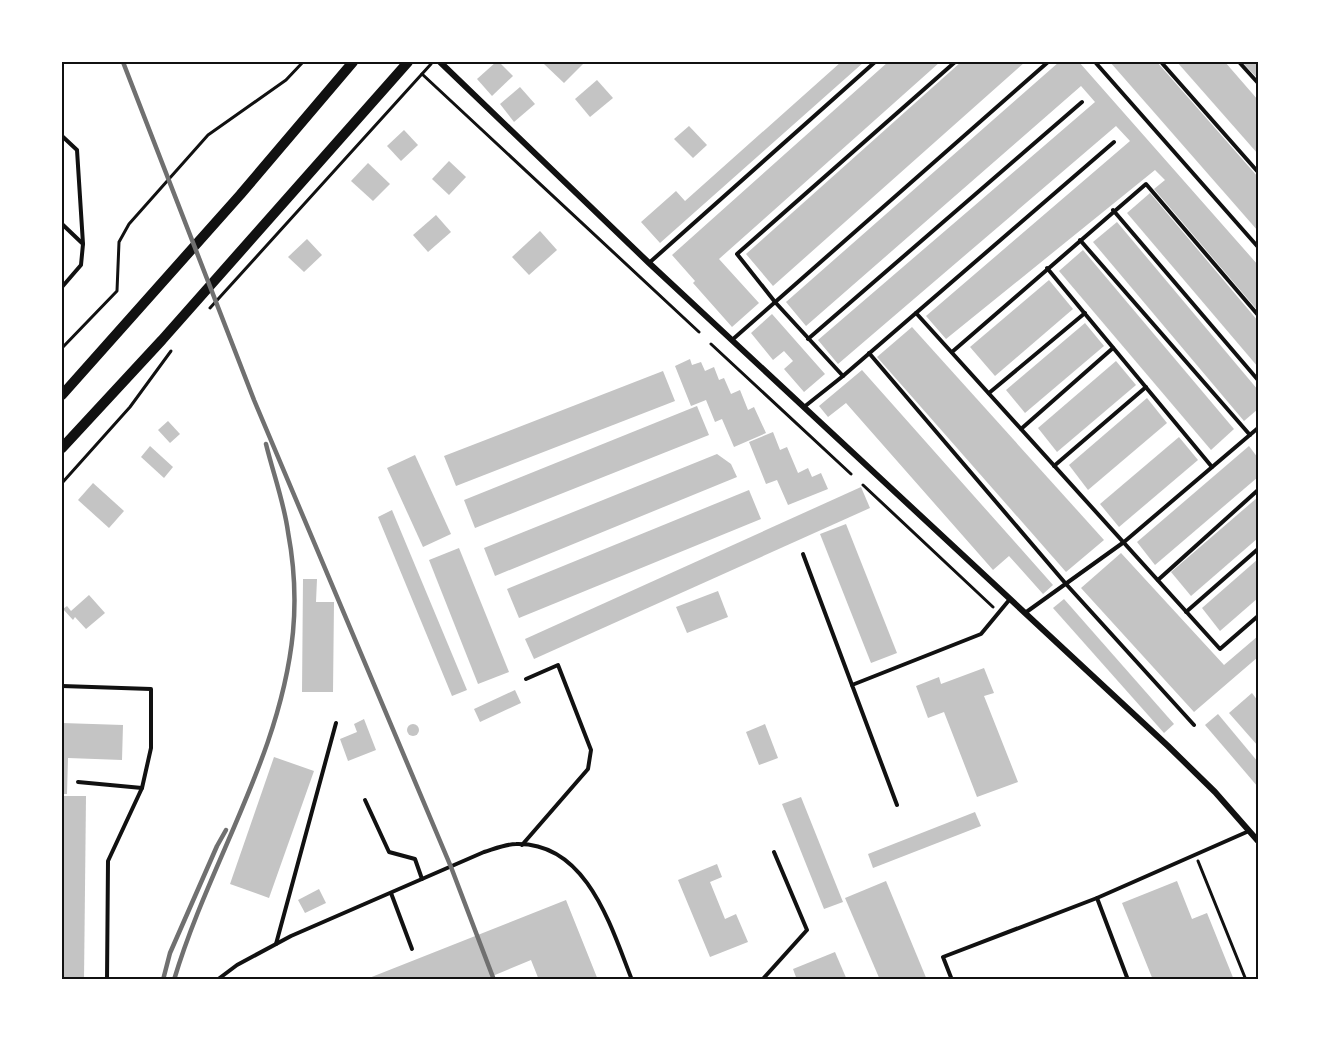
<svg xmlns="http://www.w3.org/2000/svg" width="1320" height="1041" font-family="'Noto Serif',serif">
<rect width="100%" height="100%" fill="#fff"/>
<g fill="#c4c4c4">
<path d="M496,62h3l14,14 -21,20 -15,-17z"/>
<path d="M546,62h39l-21,21 -20,-19z"/>
<path d="M841,62h23l-204,181 -19,-21 35,-31 9,10z"/>
<path d="M888,62h52l-221,197 40,44 -27,24 -39,-44 2,-2 -23,-26z"/>
<path d="M961,62h64l-252,224 -27,-32z"/>
<path d="M1059,62h20l179,203v46l-104,-122 11,-9 -10,-10 -209,169 -20,-23 204,-175 -14,-15 -278,238 -20,-24 277,-238 -14,-16 -275,240 -20,-24z"/>
<path d="M1110,62h47l101,115v54z"/>
<path d="M1177,62h48l33,38v54z"/>
<path d="M1242,62h16v17z"/>
<path d="M597,80l16,18 -23,19 -15,-18z"/>
<path d="M520,87l15,17 -21,18 -14,-18z"/>
<path d="M689,126l18,19 -14,13 -19,-19z"/>
<path d="M404,130l14,15 -17,16 -14,-15z"/>
<path d="M449,161l17,16 -17,18 -17,-16z"/>
<path d="M368,163l22,21 -17,17 -22,-20z"/>
<path d="M1150,193l108,128v46l-131,-154z"/>
<path d="M436,215l15,17 -23,20 -15,-17z"/>
<path d="M1117,222l141,168v19l-14,12 -151,-179z"/>
<path d="M540,231l17,19 -28,25 -17,-18z"/>
<path d="M307,239l15,16 -18,17 -16,-15z"/>
<path d="M1083,250l151,179 -23,21 -152,-179z"/>
<path d="M1049,280l24,29 -78,67 -25,-29z"/>
<path d="M772,314l53,60 -21,18 -20,-23 9,-8 -9,-10 -11,9 -22,-27z"/>
<path d="M1085,323l19,23 -79,67 -19,-23z"/>
<path d="M912,327l192,213 -38,32 -189,-215z"/>
<path d="M690,359l2,6 9,-3 4,9 9,-4 5,13 5,-2 7,16 9,-4 8,20 6,-3 12,26 -32,14 -12,-28 -7,3 -9,-22 -15,6 -16,-40z"/>
<path d="M1116,361l20,24 -79,67 -19,-24z"/>
<path d="M862,370l191,215 -10,9 -34,-38 -16,14 -147,-167 -18,14 -9,-11z"/>
<path d="M663,371l12,30 -219,85 -12,-30z"/>
<path d="M1147,398l20,25 -79,67 -19,-25z"/>
<path d="M697,406l12,29 -234,93 -11,-28z"/>
<path d="M168,421l12,13 -10,9 -12,-13z"/>
<path d="M773,432l7,18 7,-3 11,26 10,-5 4,9 9,-4 7,16 -40,16 -11,-25 -11,4 -17,-42z"/>
<path d="M1179,437l19,23 -79,67 -19,-23z"/>
<path d="M150,446l23,21 -9,11 -23,-21z"/>
<path d="M1249,446l9,12v19l-103,88 -18,-23z"/>
<path d="M717,454l14,10 6,13 -242,99 -11,-28z"/>
<path d="M415,455l36,79 -28,13 -36,-79z"/>
<path d="M93,483l31,28 -15,17 -31,-28z"/>
<path d="M861,487l9,21 -336,151 -9,-20z"/>
<path d="M749,490l12,29 -242,99 -12,-29z"/>
<path d="M1258,497v41l-67,58 -20,-24z"/>
<path d="M392,510l75,180 -15,6 -74,-179z"/>
<path d="M846,524l51,129 -26,10 -51,-129z"/>
<path d="M459,548l50,124 -31,12 -49,-124z"/>
<path d="M1121,553l103,112 34,-29v21l-64,55 -113,-124z"/>
<path d="M1258,559v39l-38,33 -18,-23z"/>
<path d="M303,579h14l-1,23h18l-1,90h-31z"/>
<path d="M718,591l10,26 -41,16 -11,-26z"/>
<path d="M89,595l16,18 -19,16 -11,-12 -2,3 -10,-11 4,-3 4,5z"/>
<path d="M1064,599l110,125 -10,9 -111,-125z"/>
<path d="M984,668l10,25 -10,3 34,86 -41,15 -33,-85 -16,6 -12,-32 23,-9 2,7z"/>
<path d="M515,690l6,13 -41,19 -6,-13z"/>
<path d="M1252,693l6,8v45l-29,-33z"/>
<path d="M1218,714l40,48v25l-53,-62z"/>
<path d="M364,719l12,31 -28,11 -8,-22 17,-7 -3,-8z"/>
<path d="M62,723l61,2 -1,35 -54,-2 -1,36h-5z"/>
<path d="M765,724l13,34 -19,7 -13,-33z"/>
<circle cx="413" cy="730" r="6"/>
<path d="M274,757l40,14 -45,127 -39,-14z"/>
<path d="M62,796h24l-2,184h-22z"/>
<path d="M801,797l42,105 -19,7 -42,-105z"/>
<path d="M975,812l6,14 -108,42 -5,-14z"/>
<path d="M717,864l5,13 -12,5 15,37 11,-5 12,28 -38,15 -32,-77z"/>
<path d="M886,881l41,99h-47l-35,-82z"/>
<path d="M1177,881l15,38 15,-6 27,67h-81l-31,-77z"/>
<path d="M319,889l7,14 -21,10 -7,-13z"/>
<path d="M566,900l32,80h-59l-8,-20 -48,20h-119z"/>
<path d="M835,952l12,28h-50l-4,-11z"/>
</g>
<g fill="none" stroke-linecap="round" stroke-linejoin="round">
<g stroke="#111" stroke-width="3">
<path d="M422,74l277,258"/>
<path d="M210,308l221,-244"/>
<path d="M711,344l140,130"/>
<path d="M62,348l55,-57 2,-49 10,-18 79,-89 78,-55 17,-18"/>
<path d="M62,483l68,-76 41,-56"/>
<path d="M863,485l130,122"/>
<path d="M1198,861l48,119"/>
</g>
<g stroke="#111" stroke-width="4">
<path d="M1095,62l163,185"/>
<path d="M1161,62l97,110"/>
<path d="M1239,62l19,21"/>
<path d="M62,136l15,14 6,94"/>
<path d="M1113,210l145,170"/>
<path d="M62,224l21,20 -2,21 -19,22"/>
<path d="M1080,240l170,195"/>
<path d="M649,263l226,-201"/>
<path d="M1047,268l165,199"/>
<path d="M916,313l304,336 38,-33"/>
<path d="M808,339l274,-237"/>
<path d="M732,340l316,-278"/>
<path d="M952,352l194,-168 112,131"/>
<path d="M869,353l197,231 128,141"/>
<path d="M843,376l-68,-74 -38,-48 218,-192"/>
<path d="M989,393l96,-80"/>
<path d="M804,407l39,-31 271,-234"/>
<path d="M1021,429l92,-81"/>
<path d="M1054,466l92,-79"/>
<path d="M803,554l49,131"/>
<path d="M1158,580l100,-90"/>
<path d="M1186,612l72,-63"/>
<path d="M1025,613l99,-71 134,-114"/>
<path d="M62,686l89,3v59l-9,40 -34,73 -1,119"/>
<path d="M78,782l64,6"/>
<path d="M365,800l24,52 26,7 7,20"/>
<path d="M897,805l-45,-120 129,-51 29,-35"/>
<path d="M522,845l66,-76 3,-19 -33,-85 -32,14"/>
<path d="M391,893l21,56"/>
<path d="M276,944l60,-221"/>
<path d="M217,980l20,-15 54,-29 193,-84c10,-3 22,-8 32,-8 71,-2 95,83 116,136"/>
<path d="M762,980l45,-50 -33,-78"/>
<path d="M952,980l-9,-23 154,-59"/>
<path d="M1128,980l-31,-82 152,-67"/>
</g>
<path stroke="#111" stroke-width="6" d="M440,62l209,201 519,483 47,46 43,49"/>
<g stroke="#111" stroke-width="10">
<path d="M62,395l178,-200 113,-133"/>
<path d="M62,448l100,-108 246,-278"/>
</g>
<g stroke="#707070" stroke-width="4.5">
<path d="M123,62l131,338 197,467 43,113"/>
<path d="M163,980l7,-27 47,-107 9,-16"/>
<path d="M174,980c35,-118 107,-224 119,-348 3,-32 1,-68 -5,-100 -4,-30 -15,-59 -22,-88"/>
</g>
</g>
<rect width="1320" height="1041" fill="none" stroke="#ffffff" stroke-width="126"/>
<rect x="63" y="63" width="1194" height="915" fill="none" stroke="#111" stroke-width="2"/>
</svg>
